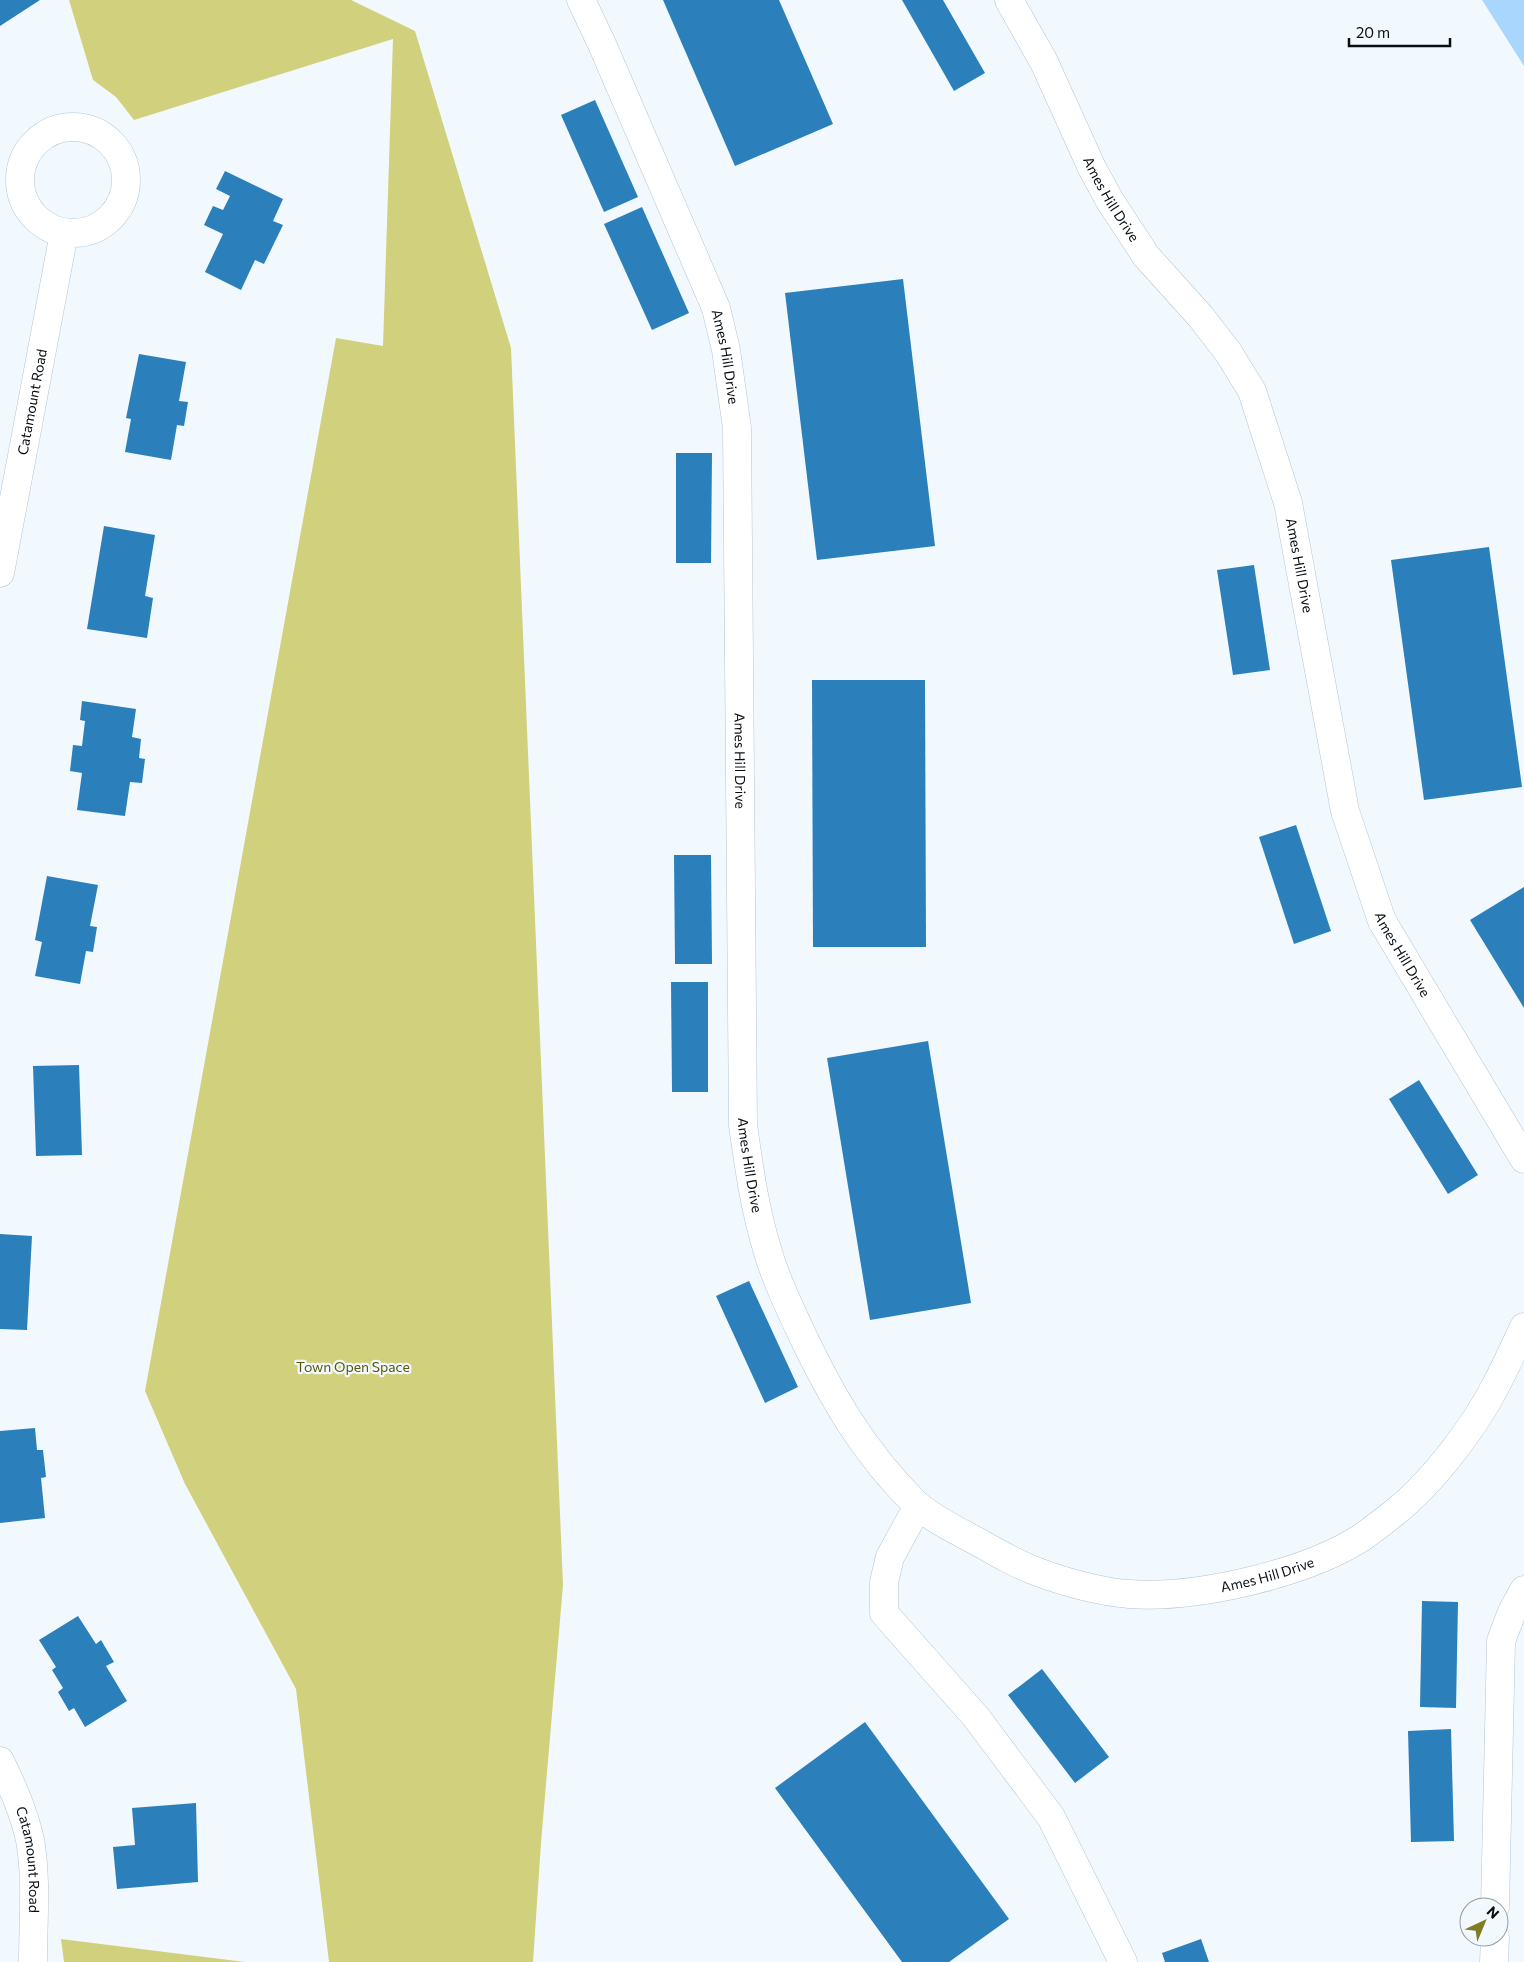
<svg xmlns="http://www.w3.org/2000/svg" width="1524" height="1962" font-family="Commissioner,sans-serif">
<rect width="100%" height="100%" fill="#f2f9fe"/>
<g fill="#d1d07c">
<path d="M69,0h282l64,31 96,317 52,1237 -22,258 -8,119h-204l-33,-273 -111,-205 -40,-93 191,-1053 47,8 10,-307 -259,81 -18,-23 -23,-17z"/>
<path d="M61,1939l184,23h-181z"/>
</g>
<path fill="#a8d6fc" d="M1482,0h42v66z"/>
<g fill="#2b7fba">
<path d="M0,0h40l-40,26z"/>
<path d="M663,0h116l54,124 -98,42z"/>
<path d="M902,0h41l42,73 -31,18z"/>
<path d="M595,100l43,97 -34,15 -43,-97z"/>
<path d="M225,171l58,28 -10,22 10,4 -19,39 -9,-4 -14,30 -36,-18 18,-38 -19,-9 9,-19 10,4 7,-14 -14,-7z"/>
<path d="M642,207l47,106 -37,17 -48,-106z"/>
<path d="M903,279l32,267 -118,14 -32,-267z"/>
<path d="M139,354l47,8 -7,39 9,1 -4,24 -7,-1 -6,35 -46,-8 6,-33 -5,-1z"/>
<path d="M676,453h36l-1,110h-35z"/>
<path d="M104,526l51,9 -10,61 8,2 -6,40 -60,-9z"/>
<path d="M1489,547l33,240 -98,13 -33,-240z"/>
<path d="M1254,565l16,105 -37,5 -16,-105z"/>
<path d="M812,680h113l1,267h-113z"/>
<path d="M82,701l54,8 -4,28 9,2 -2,19 6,1 -3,24 -12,-1 -5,34 -48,-6 5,-37 -12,-2 3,-26 9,1 3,-25 -5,-1z"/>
<path d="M1296,825l35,106 -37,13 -35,-107z"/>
<path d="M674,855h37l1,109h-37z"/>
<path d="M47,876l51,9 -8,41 7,1 -4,25 -7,-1 -6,33 -45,-8 7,-34 -7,-2z"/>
<path d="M1524,887v121l-54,-88z"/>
<path d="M671,982h37v110h-36z"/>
<path d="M928,1041l43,262 -101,17 -43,-262z"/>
<path d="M79,1065l3,90 -46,1 -3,-90z"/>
<path d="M1419,1080l59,95 -30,19 -59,-95z"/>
<path d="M0,1234l32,2 -5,94 -27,-1z"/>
<path d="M749,1281l49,106 -33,16 -49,-107z"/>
<path d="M35,1428l2,22h6l3,27 -5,1 4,40 -45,5v-92z"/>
<path d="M1422,1601l36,1 -2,106 -36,-1z"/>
<path d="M78,1616l18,28 5,-4 13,22 -8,4 21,35 -42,26 -11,-19 -5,3 -11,-19 5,-4 -11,-18 4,-3 -17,-27z"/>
<path d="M1042,1669l67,88 -34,26 -67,-88z"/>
<path d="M865,1722l144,197 -60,43h-47l-127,-174z"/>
<path d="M1451,1729l3,112 -43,1 -3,-111z"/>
<path d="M196,1803l2,79 -81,7 -4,-42 22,-2 -3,-37z"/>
<path d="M1201,1939l8,23h-44l-3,-9z"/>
</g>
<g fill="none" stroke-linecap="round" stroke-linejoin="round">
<g stroke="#b5c4d2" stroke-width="29">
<g id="street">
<path id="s1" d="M581,0l20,42 115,266 10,42 11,78 6,697c6,43 12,86 25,127 7,26 20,52 31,76 31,66 64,124 116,175 17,16 45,29 65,40 19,11 38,22 58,29 26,10 63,20 91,22 67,5 175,-20 232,-56 11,-8 22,-16 33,-25 38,-30 80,-85 102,-128 10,-19 19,-39 28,-58"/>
<path id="s2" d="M1009,0l35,62 48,106 18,33 36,55 55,61 27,35 24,39 36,112 57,308 37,110 142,238"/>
<circle cx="73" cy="180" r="53"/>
<path id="s3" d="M0,573l64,-340"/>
<path d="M918,1506l-28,51 -6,25v31l92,104 75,100 72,145"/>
<path id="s4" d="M0,1761c12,25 24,51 30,79 7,39 3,82 3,122"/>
<path d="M1495,1907l6,-266 11,-29 12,-22"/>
<path d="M1494,1962l1,-25"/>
</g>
</g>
<use href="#street" stroke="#fff" stroke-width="28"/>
</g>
<g text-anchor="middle" stroke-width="4.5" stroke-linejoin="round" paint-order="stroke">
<g font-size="14" fill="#080d11" stroke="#f2f9fe">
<text dy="5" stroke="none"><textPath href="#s2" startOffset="224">Ames Hill Drive</textPath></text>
<text dy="5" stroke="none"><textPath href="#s1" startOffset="386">Ames Hill Drive</textPath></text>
<text dy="5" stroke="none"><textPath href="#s3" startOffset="174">Catamount Road</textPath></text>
<text dy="5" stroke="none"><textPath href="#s2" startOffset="644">Ames Hill Drive</textPath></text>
<text dy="5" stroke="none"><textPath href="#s1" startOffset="791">Ames Hill Drive</textPath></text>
<text dy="5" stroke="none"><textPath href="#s2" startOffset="1049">Ames Hill Drive</textPath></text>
<text dy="5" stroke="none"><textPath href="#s1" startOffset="1196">Ames Hill Drive</textPath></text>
<text dy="5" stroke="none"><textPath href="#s1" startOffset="1954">Ames Hill Drive</textPath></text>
<text dy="5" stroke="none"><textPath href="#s4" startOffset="104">Catamount Road</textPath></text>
</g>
<g font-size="14" fill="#59570c" stroke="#f2f9fe">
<text x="353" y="1372">Town Open Space</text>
</g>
</g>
<g transform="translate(1484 1922) rotate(44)"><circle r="24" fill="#f2f9fe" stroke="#949b9f"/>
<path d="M0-4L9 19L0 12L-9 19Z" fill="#7f7d24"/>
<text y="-8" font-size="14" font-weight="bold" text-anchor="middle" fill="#080d11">N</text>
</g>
<path d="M1349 38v8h101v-8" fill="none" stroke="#080d11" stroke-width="2.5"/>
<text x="1356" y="38" font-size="15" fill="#080d11" stroke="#f2f9fe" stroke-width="4" paint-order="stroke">20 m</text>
</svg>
